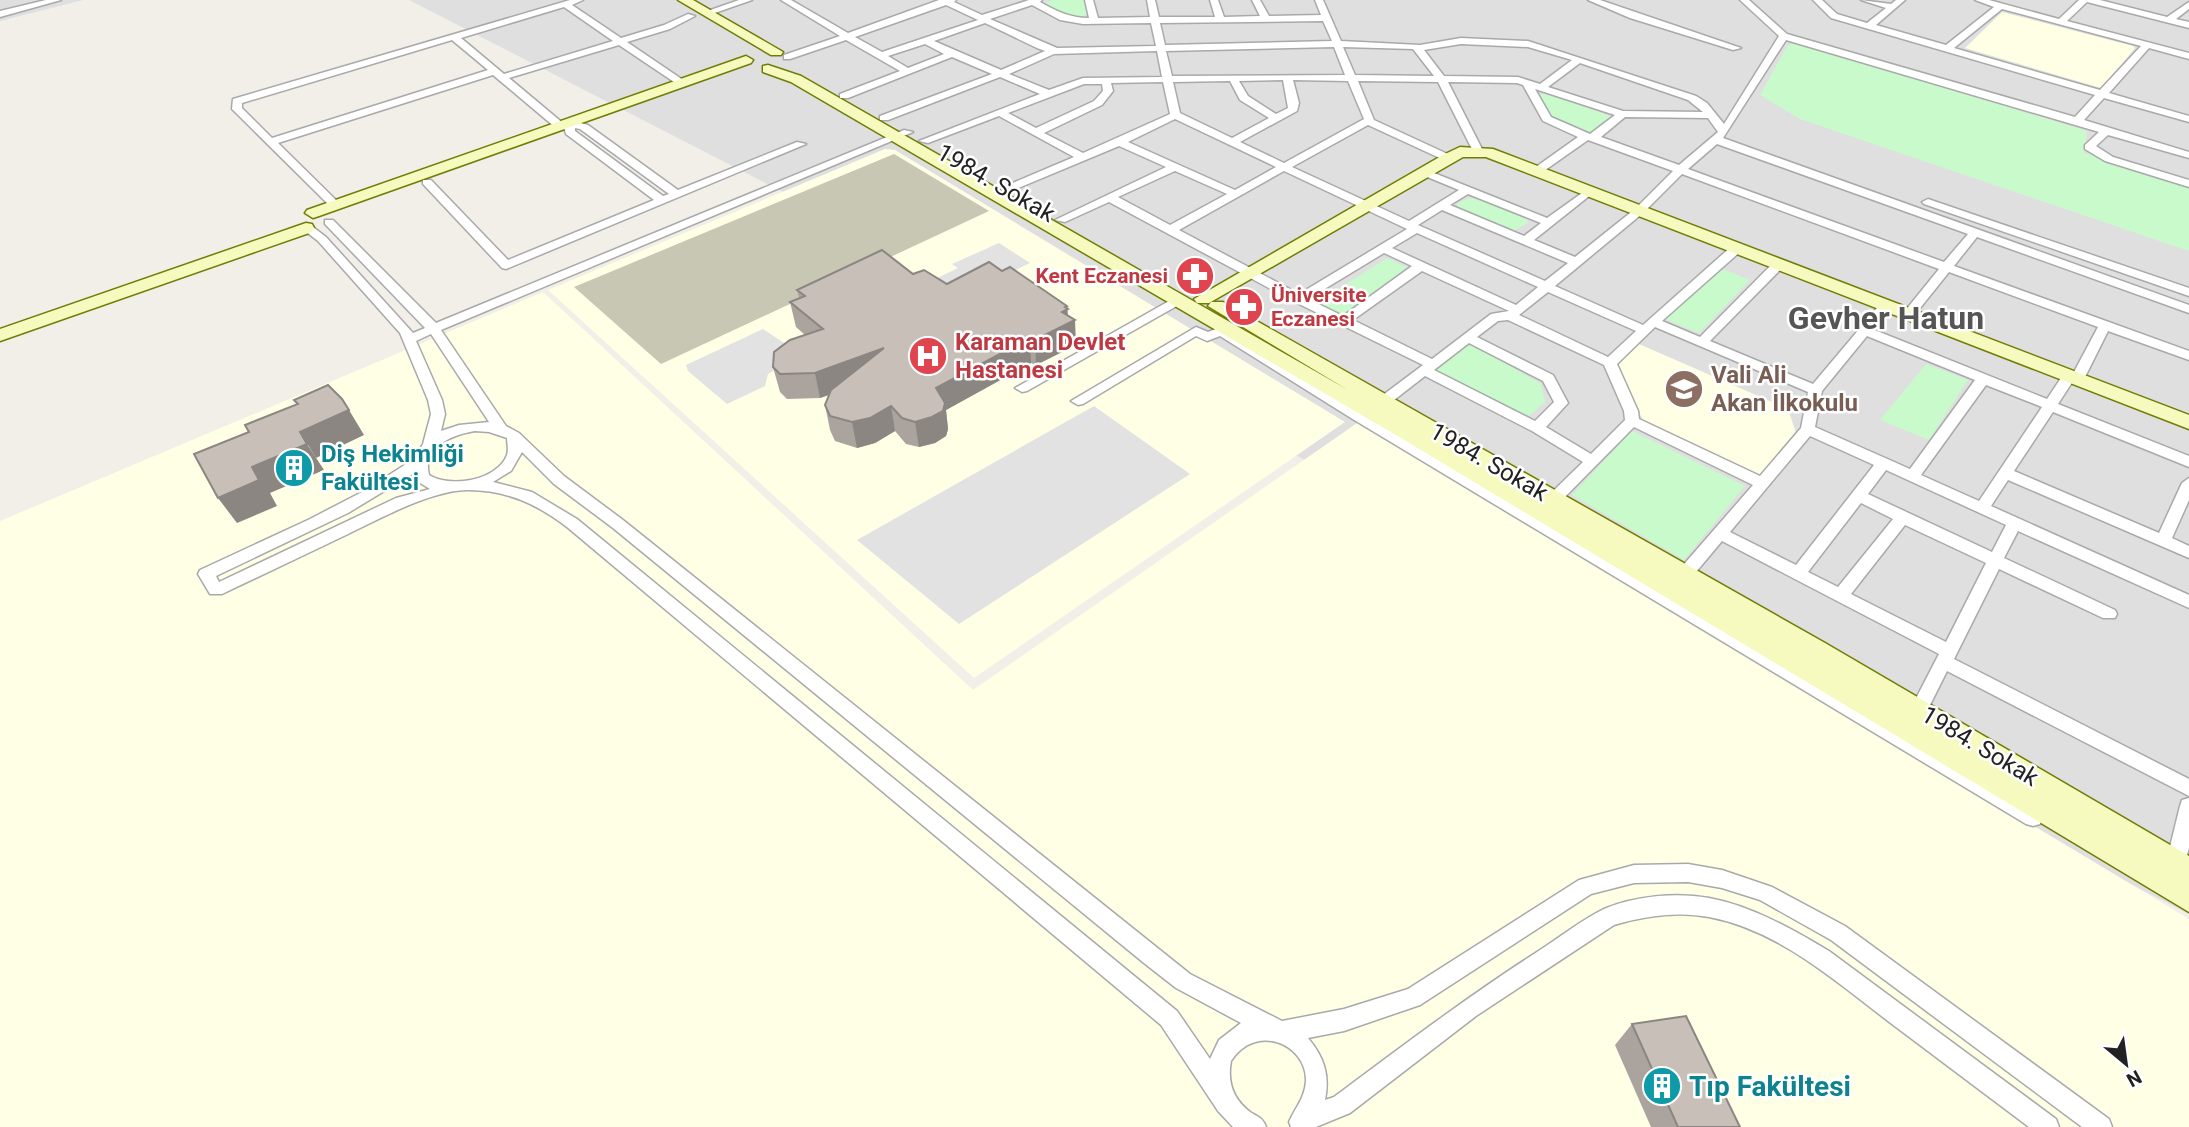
<svg xmlns="http://www.w3.org/2000/svg" width="2189" height="1127" font-family="Roboto,sans-serif">
<rect width="100%" height="100%" fill="#f2efe9"/>
<g fill="#e0dfdf">
<path d="M0,0h83l-83,21z"/>
<path d="M409,0h1780v914z"/>
</g>
<g fill="#ffffe5">
<path d="M2002,12l131,34 2,2 -34,40 -136,-40z"/>
<path d="M885,149l10,1 450,272 -371,256 -426,-388z"/>
<path d="M543,292l430,398 387,-269 829,498v208h-2189v-606z"/>
<path d="M1639,344l149,65 8,24 -36,42 -117,-55 -29,-52z"/>
</g>
<path fill="#c7c7b4" d="M894,154l95,57 -328,153 -87,-77z"/>
<g fill="#c8facc">
<path d="M1053,0h33l2,14 -12,6 -36,-15z"/>
<path d="M1796,43l291,88 -3,22 105,32v66l-389,-132 -40,-24 28,-50z"/>
<path d="M1547,92l65,25 -21,18 -37,-12 -16,-27z"/>
<path d="M1469,198l9,1 47,18 3,6 -15,8 -56,-24 1,-4z"/>
<path d="M1387,258l25,12 -65,47 -31,-14z"/>
<path d="M1720,268l30,12 -51,53 -34,-14z"/>
<path d="M1470,343l71,41 4,18 -17,15 -92,-47z"/>
<path d="M1926,364l42,16 -39,60 -49,-20z"/>
<path d="M1632,431l113,55 -61,74 -112,-65z"/>
</g>
<g fill="#e2e2e2">
<path d="M999,243l31,20 -85,41 -26,-17 39,-19 -6,-4z"/>
<path d="M763,329l39,26 -34,19 -3,12 -38,18 -39,-33 -2,-6z"/>
<path d="M1094,406l96,68 -231,150 -102,-84z"/>
</g>
<g fill="none" stroke-linecap="round" stroke-linejoin="round">
<g stroke="#a9a9a9" stroke-width="3">
<g id="street">
<path d="M46,0h15l-61,17v-6z"/>
<path d="M570,0h13l-11,5 49,33 43,-13 24,-11 7,2 -25,13 -43,13 59,40v4h-6l-61,-41 -110,33 55,46 5,-4 19,5 90,65 119,-48 9,2 -300,125 -4,-1 -79,-84v-4h8l77,80 146,-60 -88,-66 -2,-7 -8,1 -63,-53 -215,68 61,60v4h-8l-99,-98 1,-10zM564,7l49,34 -109,33 -43,-36zM452,40l36,30 -216,68 -30,-30v-5zM575,128l5,1 89,65 -6,2 -88,-65z"/>
<path d="M739,0h13l-43,15 -7,-2z"/>
<path d="M781,0h10l57,33 91,-33h17l-2,2 28,13 47,-15h13l-2,2c16,9 30,16 49,16l-4,-18h8l5,18 52,-1 -3,-17h8l4,17h56l-5,-17h8l6,17 36,-1 -8,-16h8l9,16 52,-1 -6,-15h8l18,41 79,4 41,-7 67,3 168,55 11,7 17,21 55,-88 -39,-36h9l38,34 288,83 20,-22 -264,-77 -18,-18h9l15,14 30,9 19,-15 -25,-8 30,4 5,-4h9l-29,25 70,20 48,-38 -19,-7h14l70,19 20,-19h21l67,17 22,-15v7l-13,10 13,3v6l-102,-26 -20,19 122,32v6l-40,-11 -40,45 80,23v6l-85,-24 -20,22 105,32v6l-81,-23 -12,11 17,11 76,23v7l-84,-26 -20,-12v-4l14,-13 -313,-92 -63,98 466,167v8l-212,-76 -23,29 235,85v9l-81,-29 -25,50h-10l-15,23 131,52v11l-136,-55 -39,59 145,62 23,-50 7,-5v22l-17,38 17,8v12l-181,-78 -17,26 198,89v13l-171,-77 -14,27 111,52 2,4 -2,4h-12l-104,-49 -45,90 235,120v17l-242,-125 -22,44 -6,2 -6,-2 -3,-5 29,-56 -217,-113 -31,37h-12l-2,-4 2,-4 74,-85 -119,-58 -76,77h-10l-2,-4 2,-4 35,-34 -51,-31 -107,-55 -36,28h-10l-2,-3 2,-3 44,-33 -128,-63 -186,-100 -44,20 -10,-2 111,-53 -47,-21 -108,45h-8v-4l71,-30 -75,-41 -71,27 -9,-2 121,-47 -40,-17 -112,43h-8v-4l112,-42 -40,-17 -104,41h-8v-4l60,-23 -54,-31 -56,19h-6v-4l56,-19zM946,5l32,15 -96,32 -27,-15zM1032,5l28,15 23,4 68,-1 5,23 -99,2 -67,-29zM2002,9l139,37 -41,44 -146,-42zM1323,21l9,20 -167,4 -5,-22zM985,23l52,25 8,3 -44,19 -67,-29zM925,44l19,10 -36,14 -20,-12zM1461,44l67,3 44,13 -32,24 -22,-7 -74,-1 -20,-26zM1334,47l11,28 -173,1 -6,-25zM1343,47l70,2 21,27 -79,-1zM1157,51l5,26 -79,1 -34,12 -40,-16 45,-20zM1580,63l108,37 15,12 -80,-1 -75,-24zM1283,80l5,28 -12,6 -28,-18 -9,-15zM1293,80l55,1 16,38 -80,44 -44,-21 57,-31 2,-8zM1230,81l10,19 29,18 -37,20 -52,-25 -7,-31zM1358,81l80,1 35,69 5,3 5,-3 -35,-69 69,1 6,2 20,36 35,16 -45,32v4h8l47,-33 85,31 -38,38 -60,48 -41,-17 59,-47v-4l-4,-1 -42,30 -123,-49 -4,1v4l39,16 -50,31 -117,-54 76,-42 76,35h8v-4l-78,-36zM1163,82l7,32 -87,39 -39,-20 58,-28 11,-14 -2,-8zM1084,84h18l1,7 -9,10 -58,27 -28,-15zM1535,89l80,26 -25,19 -39,-17zM1625,117l83,1 10,14 -39,33 -78,-28zM1175,119l101,48 -41,23 -107,-48zM1717,144l251,90 -24,28 -256,-93zM1175,171l52,23 -57,31 -52,-28zM1284,171l123,58 -108,65 -120,-64zM1682,174l257,95 -34,42v6h8l36,-45 149,55 -24,45h-9l-18,27 -175,-70 20,-24 -6,-4 -4,1 -69,82 -103,-43 73,-74v-6h-8l-75,76 -38,-16 79,-70v-6h-8l-90,80 -88,-39 88,-73zM1468,194l73,29 -17,13 -74,-31zM1442,210l126,53 -23,18 -127,-56zM1417,233l121,54 -22,18 -124,-57zM1384,253l28,13 -69,50 -35,-17zM1422,271l87,40 -18,3 -59,45 -79,-39zM1548,292l88,39 -28,26 -89,-42zM1508,320l96,45 20,46 1,9 -34,34 -45,-27 22,-24 -15,-28 -76,-38 21,-16zM1655,327l153,65 -7,36 -41,48 -121,-57 -1,-8 -21,-47zM1867,336l108,44 -65,89 -95,-42 7,-36zM1469,343l74,38 11,21 -19,19 -101,-51zM1986,385l56,22 -63,94 -58,-26zM1810,436l64,29 -78,100 -66,-33zM1886,470l120,55 -14,27 -124,-58zM1861,503l32,16 -55,68 -30,-15zM1905,525l81,38 -40,79 -95,-48z"/>
<path d="M1588,0h12l141,48 -8,2 -103,-32z"/>
<path d="M904,130l9,2 -472,198 65,96 13,7 45,43 59,44 567,454 92,47 62,-12 64,-20 171,-109 55,-15 54,-1 34,6 50,17 73,39 264,193 3,8h-30l-251,-187 -71,-40 -38,-12 -34,-6 -54,1 -43,11 -171,111 -76,26 -36,7c16,19 22,37 17,62l9,-3c67,-50 133,-100 203,-145 22,-14 44,-32 67,-43 30,-13 72,-17 105,-11 43,8 83,31 120,53l227,168 3,8h-30c-47,-35 -94,-71 -141,-106 -54,-41 -110,-91 -179,-104 -31,-6 -65,-1 -95,8l-138,91 -126,97 -34,14h-25l-2,-5c6,-14 16,-24 17,-41 1,-37 -50,-59 -75,-20 -4,21 2,38 19,51 8,5 13,6 16,15h-33l-15,-16 -57,-86 -594,-498c-30,-23 -61,-37 -99,-37 -36,0 -87,28 -120,44 -42,20 -84,40 -126,60h-12l-12,-20 2,-4 110,-51 54,-28 50,-32 9,-15 8,-30 -3,-14 -28,-67 -82,-92 -13,-10v-4h8l13,10 87,96 12,-5 -100,-104v-4h8l103,103zM431,334l58,88 -30,3 -18,6 4,-17 -3,-14 -26,-59zM475,431l14,1 18,6c0,5 2,12 0,17 -10,26 -57,33 -78,20 -7,-28 22,-40 46,-44zM522,452l32,32 59,44 531,435 32,25 65,35 -22,17 -9,19 -33,-48 -600,-492 -45,-27 -39,-10 18,-11zM414,473l3,8 13,8 -34,9 -177,84 -3,-6 132,-63z"/>
<path d="M1928,199l261,89v8l-265,-92 -2,-2z"/>
<path d="M1178,296l4,1v6l-155,88 -5,1 -7,-4z"/>
<path d="M1196,327l12,5 13,-5 5,1 135,84 679,400 2,6 -2,6 -7,2 -7,-2 -675,-406 -131,-82 -13,5 -11,-5 -113,68 -5,1 -7,-4z"/>
<path d="M2189,798v50l-6,21 -7,3 -7,-3 -3,-6 14,-57 2,-6z"/>
</g>
</g>
<g stroke="#707d05" stroke-width="3">
<g id="secondary">
<path d="M678,0h15l90,52 -2,3h-10z"/>
<path d="M746,56l7,4 -2,3 -432,153 -6,2 -8,-5 2,-3z"/>
<path d="M768,65l33,11 547,314 -140,-84 3,-4h12l602,341 364,213v56l-788,-474 -610,-356 -28,-10v-6z"/>
<path d="M1460,147l33,2 696,266v14l-703,-272h-23l-254,146h-12l-3,-4 249,-144z"/>
<path d="M306,223l6,1 2,4 -2,4 -312,109v-12z"/>
</g>
</g>
<use href="#street" fill="#fff" fill-rule="evenodd"/>
<use href="#secondary" fill="#f7fabf" fill-rule="evenodd"/>
</g>
<g fill="#aba49e">
<path d="M1002,271l65,35 1,9 8,30 -40,20 -5,-2 -85,47 2,19 -2,7 -11,7 -16,4 -13,-3 -11,-13 -20,12 -18,5 -22,-7 -5,-11 -5,-25 4,-10 -9,3 -33,1 -7,-7 -7,-25 32,-32 -9,-8 -6,-25 9,-4 -2,-8 116,-16 34,10z"/>
<path d="M1632,1024l108,103h-89l-36,-82z"/>
</g>
<g fill="#8b8681">
<path d="M1067,306l1,18 7,-4 1,25 -40,20 -1,-25z"/>
<path d="M1030,338l1,25 -85,47 2,19 -2,7 -11,7 -16,4 -4,-25 21,-34z"/>
<path d="M884,348l4,25 -68,25 -5,-25z"/>
<path d="M891,406l4,25 -20,12 -18,5 -5,-26z"/>
<path d="M349,410l15,25 -48,23 -16,-26z"/>
<path d="M307,444l17,26 -54,23 7,13 -40,17 -19,-25 34,-31z"/>
</g>
<g fill="#c7bfb8" stroke="#8b8681" stroke-width="2">
<path d="M882,250l31,24 11,-4 23,14 42,-22 13,9 8,-4 57,39 -2,1 3,2 -6,3 13,8 -40,20 -5,-2 -94,50 9,15 -2,8 -11,6 -17,5 -13,-4 -11,-12 -21,12 -18,4 -22,-6 -5,-11 6,-15 53,-42 -69,25 -35,1 -7,-7 1,-15 16,-12 33,-11 -33,-27 15,-6 -8,-6z"/>
<path d="M328,385l14,14 7,11 -49,22 7,12 -55,23 7,13 -41,18 -24,-44 55,-22 -4,-7 53,-21 -4,-4z"/>
<path d="M1686,1016l54,111h-62l-46,-103z"/>
</g>
<defs>
<g id="pharmacy-disc" transform="scale(2.0125)"><circle r="9.5" fill="#e0444e" stroke="#fff"/><path d="M-2-6h4v4h4v4h-4v4h-4v-4h-4v-4h4Z" fill="#fff"/></g>
<g id="hospital-disc" transform="scale(2.0125)"><circle r="9.5" fill="#e0444e" stroke="#fff"/><path d="M-5-5h3v3.5h4V-5h3V5h-3V1.5h-4V5h-3Z" fill="#fff"/></g>
<g id="school-disc" transform="scale(2.0125)"><circle r="9.5" fill="#8d6e63" stroke="#fff"/><path d="M0-5L7-2L0 1L-7-2ZM-4 1L0 2.5L4 1V4Q0 6-4 4Z" fill="#fff"/></g>
<g id="building-disc" transform="scale(2.0125)"><circle r="9.5" fill="#0f9aa8" stroke="#fff"/><path d="M-4-6H4V6H1V3H-1V6H-4ZM-2.5-4.3h1.7v1.8h-1.7ZM.8-4.3h1.7v1.8H.8ZM-2.5-1h1.7V.8h-1.7ZM.8-1h1.7V.8H.8Z" fill="#fff"/></g>
</defs>
<g fill-rule="evenodd">
<use href="#pharmacy-disc" x="1195" y="276"/>
<use href="#pharmacy-disc" x="1244" y="307"/>
<use href="#hospital-disc" x="928" y="356"/>
<use href="#school-disc" x="1684" y="389"/>
<use href="#building-disc" x="294" y="468"/>
<use href="#building-disc" x="1662" y="1086"/>
</g>
<g text-anchor="middle" stroke-width="5" stroke-linejoin="round" paint-order="stroke">
<g font-size="21" font-weight="bold" fill="#be3a42" stroke="#fff" text-anchor="end">
<text x="1168" y="283">Kent Eczanesi</text>
<text x="1271" y="302" text-anchor="start">Üniversite<tspan x="1271" dy="24">Eczanesi</tspan></text>
</g>
<g font-size="24" fill="#222" stroke="#fff">
<text transform="translate(996 183) rotate(30)" y="8">1984. Sokak</text>
<text transform="translate(1489 462) rotate(30)" y="8">1984. Sokak</text>
<text transform="translate(1980 746) rotate(31)" y="8">1984. Sokak</text>
</g>
<g font-size="24" font-weight="bold" fill="#be3a42" stroke="#fff" text-anchor="start">
<text x="955" y="350">Karaman Devlet<tspan x="955" dy="28">Hastanesi</tspan></text>
</g>
<g font-size="24" font-weight="bold" fill="#785e54" stroke="#fff" text-anchor="start">
<text x="1711" y="383">Vali Ali<tspan x="1711" dy="28">Akan İlkokulu</tspan></text>
</g>
<g font-size="24" font-weight="bold" fill="#0d838f" stroke="#fff" text-anchor="start">
<text x="321" y="462">Diş Hekimliği<tspan x="321" dy="28">Fakültesi</tspan></text>
</g>
<g font-size="28" font-weight="bold" fill="#0d838f" stroke="#fff" text-anchor="start">
<text x="1689" y="1096">Tıp Fakültesi</text>
</g>
<g font-size="32" font-weight="bold" fill="#555" stroke="#fff">
<text x="1886" y="329">Gevher Hatun</text>
</g>
</g>
<g transform="translate(2126 1064) rotate(151)" stroke="#ffffff" stroke-width="5" paint-order="stroke">
<path d="M0-5L12 26L0 18L-12 26Z" fill="#222222"/>
<text y="-10" font-size="19" font-weight="bold" text-anchor="middle" fill="#222222">N</text>
</g>
</svg>
